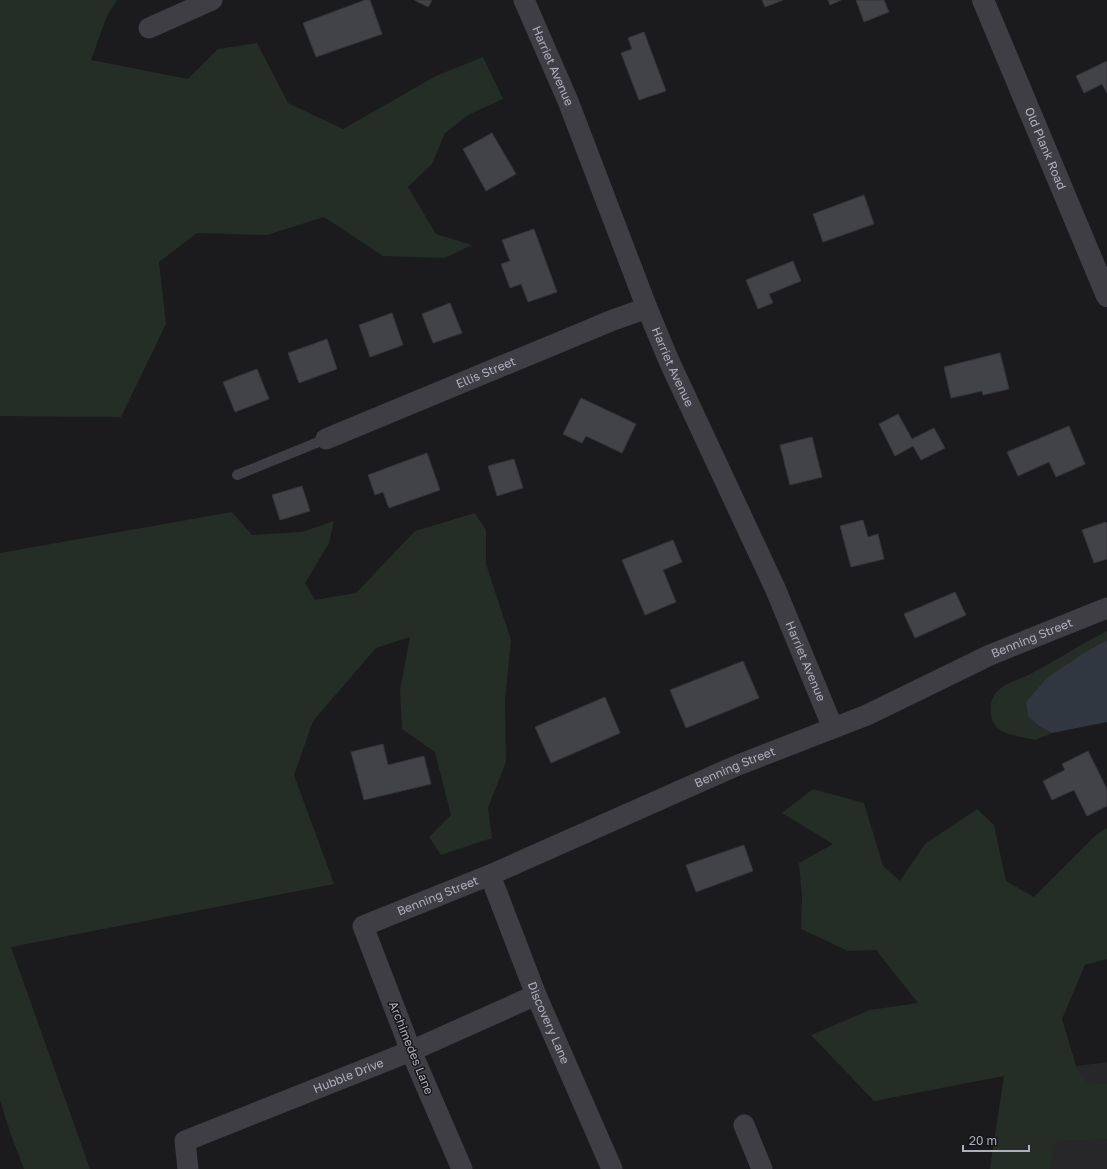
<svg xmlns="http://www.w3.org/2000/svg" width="1107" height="1169" font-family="'Golos Text',sans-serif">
<rect width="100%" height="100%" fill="#1b1b1d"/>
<path fill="#27272a" d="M1107,1062v107h-117l14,-93z"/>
<g fill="#252d27">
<path d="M0,0h117l-10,16 -16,44 97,19 30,-30 39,-6 31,60 55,26 93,-53 47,-19 20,42 -33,15 -25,19 -13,31 -24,23 28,47 36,11 -27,13 -62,-2 -59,-39 -57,18 -70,-2 -38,29 7,62 -45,93 -121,-1z"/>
<path d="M232,512l20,23 50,-3 32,-11 -5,22 -24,40 10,17 41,-7 59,-62 60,-18 11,17v34l25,76 -6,60 1,62 -18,46 4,30 -51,17 -12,-18 22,-22 -16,-63 -33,-23 -2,-39 10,-53 -34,11 -63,73 -19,54 40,109 -323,63 79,222h-66l-14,-37 -10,-32v-547z"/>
<path d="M1107,631v9l-20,11 -48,75 13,7 -17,7c-8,-2 -28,-5 -35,-10 -11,-7 -12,-26 -5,-36 7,-11 26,-14 37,-21 25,-13 49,-29 75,-42z"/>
<path d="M813,789l51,14 19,63 17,15 25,-37 52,-35 17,16 12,56 28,16 62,-62 11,-7v131l-22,6 -23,54 14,47 12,17 19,1v55l-51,2 -6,28h-60l14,-93 -130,25 -63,-66 59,-25 48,-7 -42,-53 -28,1 -47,-22 1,-31 -3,-35 34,-19 -51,-31z"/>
</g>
<path fill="#313741" d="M1107,640v82l-55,11 -13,-7 -11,-10 -2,-14 21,-24 40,-27z"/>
<g fill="#424347" stroke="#363539">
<path d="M365,0h5l12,34 -66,23 -13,-34z"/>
<path d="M414,0h18l-4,7z"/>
<path d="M762,0h21l-18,7z"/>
<path d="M828,0h13l-11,5z"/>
<path d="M856,0h28l5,12 -25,10z"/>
<path d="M644,32l22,59 -27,9 -18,-47 11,-4 -4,-11z"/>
<path d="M1107,61v32l-5,-9 -18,9 -8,-17z"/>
<path d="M492,133l24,41 -30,17 -23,-42z"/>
<path d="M864,195l10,29 -51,18 -10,-28z"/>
<path d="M534,229l23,63 -29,10 -7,-18 -11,4 -9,-24 9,-3 -8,-21z"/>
<path d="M793,261l8,20 -32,13 4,9 -15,6 -12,-29z"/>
<path d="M450,303l12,30 -29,10 -11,-29z"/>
<path d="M392,313l11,32 -33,12 -11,-32z"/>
<path d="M327,339l10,30 -38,14 -11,-30z"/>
<path d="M1000,353l9,36 -26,6 -1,-4 -31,7 -7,-31z"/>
<path d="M257,369l12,30 -34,13 -12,-30z"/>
<path d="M581,398l55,26 -14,29 -36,-17 -4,7 -19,-9z"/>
<path d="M898,414l14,25 22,-11 11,20 -24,12 -8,-14 -18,10 -16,-32z"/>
<path d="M1069,426l16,38 -29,13 -7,-15 -31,14 -11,-24z"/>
<path d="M812,437l10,40 -32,8 -10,-40z"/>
<path d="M427,453l13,37 -51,18 -6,-16 -8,3 -7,-20z"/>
<path d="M514,459l9,29 -26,8 -9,-30z"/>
<path d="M302,486l8,25 -30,9 -8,-25z"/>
<path d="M863,520l5,17 10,-3 6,25 -33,8 -11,-41z"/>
<path d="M1106,522l1,3v34l-13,4 -12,-33z"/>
<path d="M673,540l9,22 -19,8 13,32 -31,13 -23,-55z"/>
<path d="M955,592l11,23 -51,23 -11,-24z"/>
<path d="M743,661l16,37 -73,30 -16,-38z"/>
<path d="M605,697l15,36 -69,30 -16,-36z"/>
<path d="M383,744l5,21 36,-9 7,28 -67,16 -13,-48z"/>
<path d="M1088,751l19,38v17l-20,10 -13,-26 -22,10 -9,-19 22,-11 -3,-6z"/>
<path d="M744,845l9,26 -57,21 -10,-27z"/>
</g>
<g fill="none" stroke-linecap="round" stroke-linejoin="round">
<path stroke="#3e3e44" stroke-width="10" d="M237,475l89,-36"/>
<g stroke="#3e3e44" stroke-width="21">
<path id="s1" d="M524,0l44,101 79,207 22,53 106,227 58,140"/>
<path d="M149,28l63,-28"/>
<path id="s2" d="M326,439l287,-119 34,-12"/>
<path id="s3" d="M490,875l46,120 76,174"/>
<path d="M744,1125l18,44"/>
<path id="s4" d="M188,1169l-3,-28 226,-90 125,-56"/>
<path id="s5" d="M462,1169l-51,-118 -48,-125 127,-51 248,-110 129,-50 123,-60 117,-47"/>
</g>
<path stroke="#3e3e44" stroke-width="22" id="s6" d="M983,0l124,296"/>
</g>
<g text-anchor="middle" stroke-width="3" stroke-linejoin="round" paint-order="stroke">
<g font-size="12" fill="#aeb0bc" stroke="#161618">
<text dy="4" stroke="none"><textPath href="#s1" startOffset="72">Harriet Avenue</textPath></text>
<text dy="4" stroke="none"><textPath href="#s6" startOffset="161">Old Plank Road</textPath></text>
<text dy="4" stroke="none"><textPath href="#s1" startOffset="396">Harriet Avenue</textPath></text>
<text dy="4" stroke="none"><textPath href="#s2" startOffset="173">Ellis Street</textPath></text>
<text dy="4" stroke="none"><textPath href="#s5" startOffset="991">Benning Street</textPath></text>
<text dy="4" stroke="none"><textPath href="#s1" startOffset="719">Harriet Avenue</textPath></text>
<text dy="4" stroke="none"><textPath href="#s5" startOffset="667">Benning Street</textPath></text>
<text dy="4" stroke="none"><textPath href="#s5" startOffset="343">Benning Street</textPath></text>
<text dy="4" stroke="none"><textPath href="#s3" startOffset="159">Discovery Lane</textPath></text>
<text transform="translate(411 1048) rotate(68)" y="4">Archimedes Lane</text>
<text dy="4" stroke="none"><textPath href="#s4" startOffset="204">Hubble Drive</textPath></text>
</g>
</g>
<path d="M963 1145v6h66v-6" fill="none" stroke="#aeb0bc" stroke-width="2"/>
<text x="969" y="1145" font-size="12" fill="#aeb0bc" stroke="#161618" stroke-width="3" paint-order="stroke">20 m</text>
</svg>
